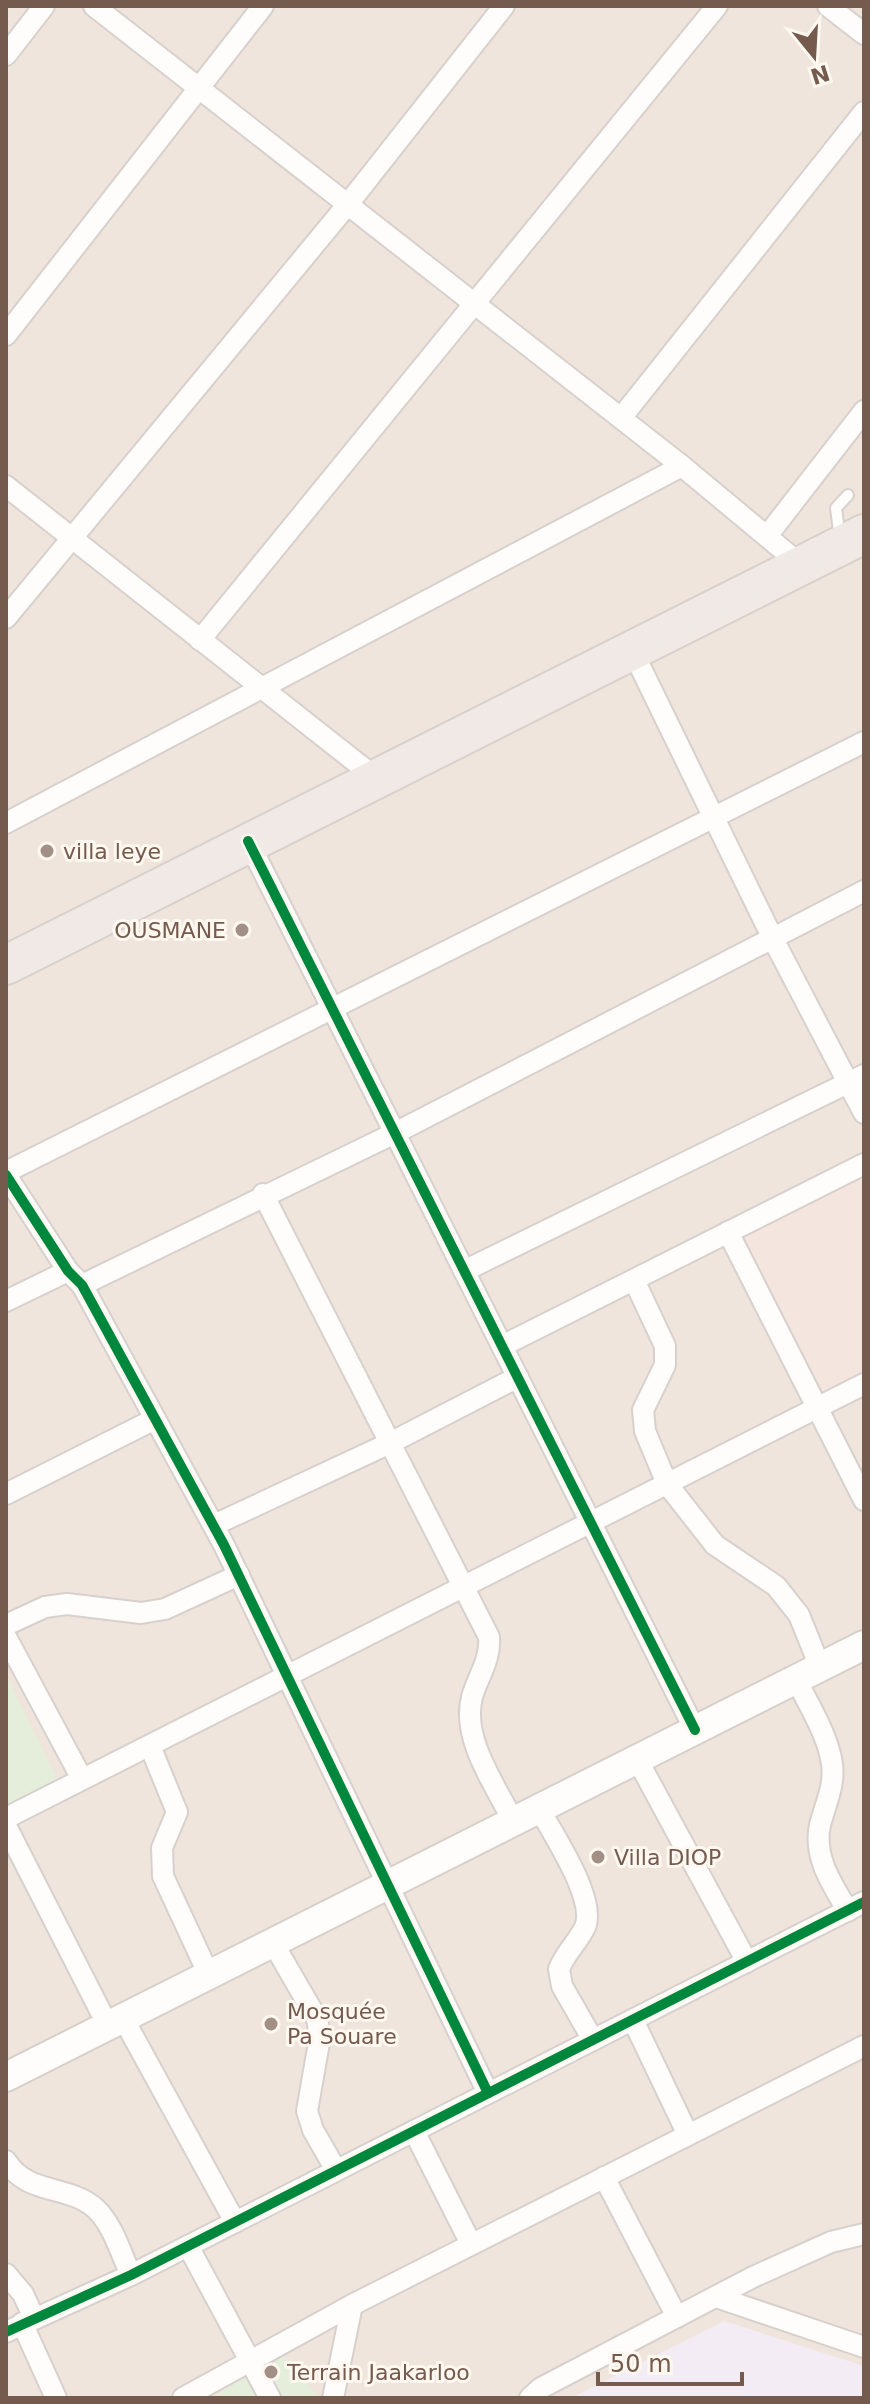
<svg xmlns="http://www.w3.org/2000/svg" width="870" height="2404" font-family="'DejaVu Sans',sans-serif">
<rect width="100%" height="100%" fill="#f7f3ee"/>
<rect fill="#f0e5dc" x="6" y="6" width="858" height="2392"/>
<path fill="#f4e5df" d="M864,1177v198l-47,22 -82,-158z"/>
<path fill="#f3ecf4" d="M724,2321l140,45v32h-293z"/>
<g fill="#e5eeda">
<path d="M6,1675l52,105 -52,26z"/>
<path d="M276,2347l43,51h-105z"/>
</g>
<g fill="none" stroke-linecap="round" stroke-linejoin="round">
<g stroke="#d7d0cc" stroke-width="14">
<path id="lane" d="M840,539l-4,-31 12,-13"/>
</g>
<g stroke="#d7d0cc" stroke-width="24">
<g id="street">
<path d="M94,6l588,460 119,99"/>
<path d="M828,6l36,28"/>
<path d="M6,55l38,-49"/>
<path d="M6,335l257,-329"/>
<path d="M621,418l243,-306"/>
<path d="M6,486l370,292"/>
<path d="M767,536l97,-125"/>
<path d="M6,618l342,-414 156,-198"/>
<path d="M200,640l517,-634"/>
<path d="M632,650l141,289 91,174"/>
<path d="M6,823l676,-357"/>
<path d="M248,841l447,889"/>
<path d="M6,1172l858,-430"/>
<path d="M6,1175l62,96 14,14 142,260 264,548"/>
<path d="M263,1194l226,443c2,23 -11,39 -17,60 -11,42 24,89 41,124"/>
<path d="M728,1232l136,268"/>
<path d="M464,1271l400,-196"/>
<path d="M635,1282l30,64v19l-22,45 2,21 22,53 48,61 61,41 23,29 21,52"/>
<path d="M82,1285l313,-152 469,-242"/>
<path d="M6,1301l62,-30"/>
<path d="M502,1346l362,-182"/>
<path d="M6,1494l149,-75"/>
<path d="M214,1525l176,-82 128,-66"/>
<path d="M6,1625l39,-18 22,-3 74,9 24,-4 74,-34"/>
<path d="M6,1637l76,142"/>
<path d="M796,1679c13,27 32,56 36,85 3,22 -7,41 -12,61 -7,32 12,59 28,86"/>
<path d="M150,1746l27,66 -15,36 1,28 45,97"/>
<path d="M637,1759l110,203"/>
<path d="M539,1808c14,27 58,91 46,119 -7,15 -20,26 -26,42l3,17 31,54"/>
<path d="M6,1818l858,-434"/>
<path d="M6,1826l102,200"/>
<path d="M273,1943l44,76 3,18 -13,74 6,19 23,40"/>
<path d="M123,2018l112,204"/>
<path d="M633,2020l55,115"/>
<path d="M414,2131l57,113"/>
<path d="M6,2161c22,35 63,23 90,48 17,16 25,45 35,66"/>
<path d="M604,2177l73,140"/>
<path d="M188,2246l82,152"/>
<path d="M6,2274l17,20 11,24"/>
<path d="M716,2297l148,50"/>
<path d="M22,2323l34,75"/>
<path d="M6,2332l125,-57 733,-373"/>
<path d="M183,2398l169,-93 512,-259"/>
<path d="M333,2398l19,-93"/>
<path d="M530,2398l11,-10 212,-111 78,-35 33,-8"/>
</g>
</g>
<g stroke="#d7d0ca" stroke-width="32">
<path id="secondary" d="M6,2077l858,-432"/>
</g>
<g stroke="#d8d0cb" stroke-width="42">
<path id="highway" d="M6,965l858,-431"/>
</g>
<use href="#lane" stroke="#fefdfc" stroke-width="10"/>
<use href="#street" stroke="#fefdfc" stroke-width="20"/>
<use href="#secondary" stroke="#fefdfc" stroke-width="28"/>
<use href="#highway" stroke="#f0e9e6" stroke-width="38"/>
<g stroke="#fef8f0" stroke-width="15">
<g id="cycleway">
<path d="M248,841l447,889"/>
<path d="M6,1175l62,96 14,14 142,260 264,548"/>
<path d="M6,2332l125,-57 733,-373"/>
</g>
</g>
<use href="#cycleway" stroke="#00873e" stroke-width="10"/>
</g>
<g fill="#a29086" stroke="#fef8f0" stroke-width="3">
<circle cx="47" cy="851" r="8"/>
<circle cx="242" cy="930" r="8"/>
<circle cx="598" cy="1857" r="8"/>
<circle cx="271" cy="2024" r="8"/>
<circle cx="271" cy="2372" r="8"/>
</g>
<g text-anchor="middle" stroke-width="6" stroke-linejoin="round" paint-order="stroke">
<g font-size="22" fill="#755a4e" stroke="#fef8f0" text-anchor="start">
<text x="63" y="859">villa leye</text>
<text x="226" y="938" text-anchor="end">OUSMANE</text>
<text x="614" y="1865">Villa DIOP</text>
<text x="287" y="2019">Mosquée<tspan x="287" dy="25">Pa Souare</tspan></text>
<text x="287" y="2380">Terrain Jaakarloo</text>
</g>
</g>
<rect width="870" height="2404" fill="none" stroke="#755a4e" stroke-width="16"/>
<g transform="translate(814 56) rotate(162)" stroke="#fef8f0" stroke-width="6" paint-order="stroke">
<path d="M0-6L14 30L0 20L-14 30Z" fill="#755a4e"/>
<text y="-12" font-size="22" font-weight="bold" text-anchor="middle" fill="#755a4e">N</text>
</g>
<path d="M598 2372v12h144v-12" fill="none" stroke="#755a4e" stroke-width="4"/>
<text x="610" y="2372" font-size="24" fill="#755a4e" stroke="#fef8f0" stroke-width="6" paint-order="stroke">50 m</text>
</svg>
